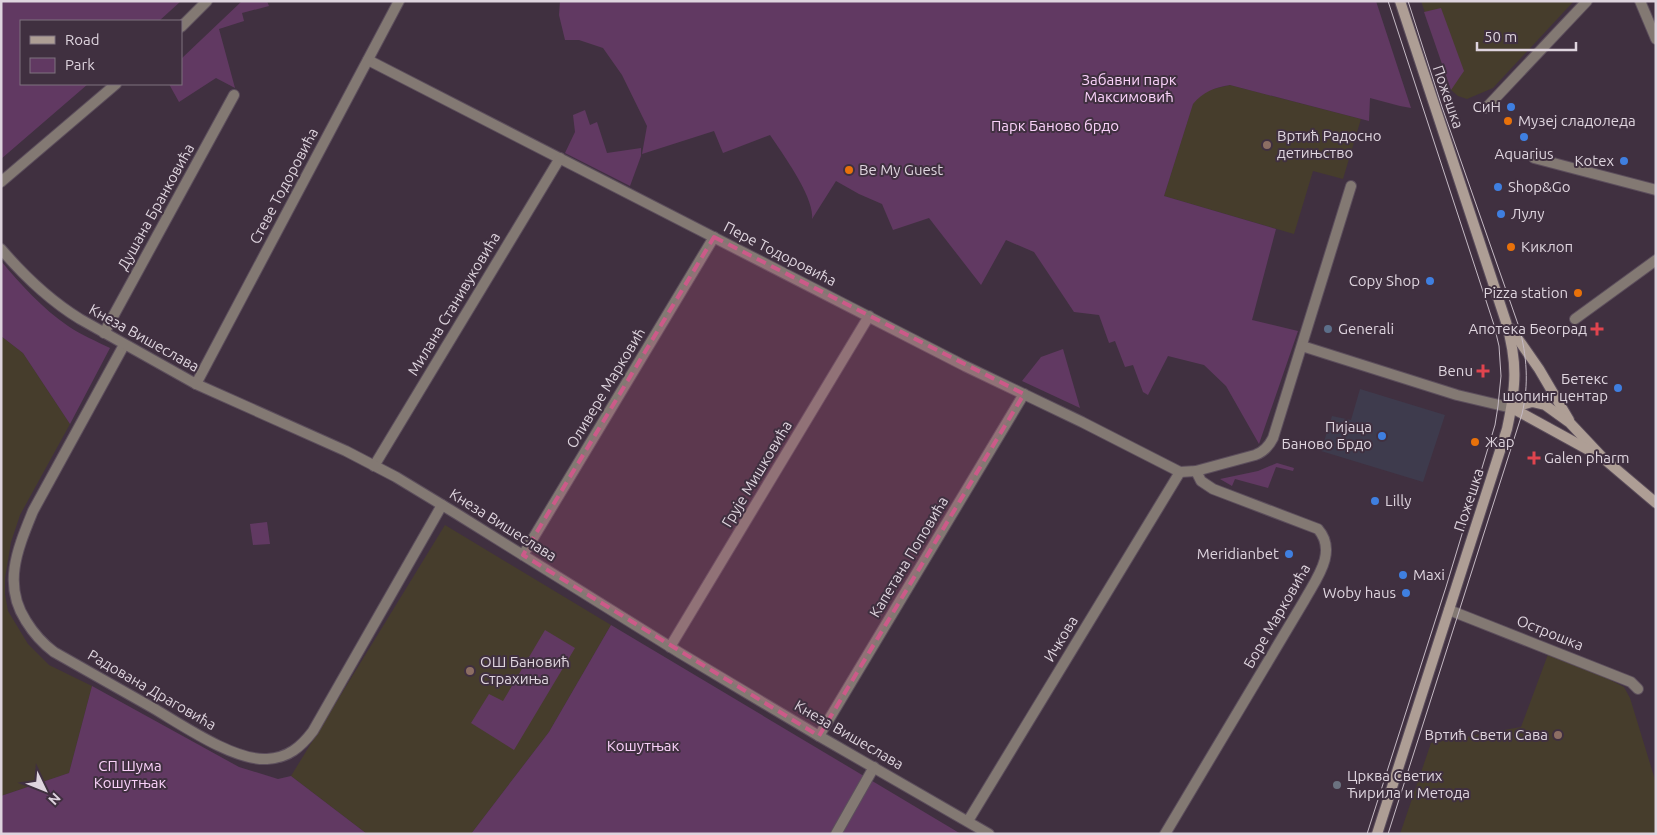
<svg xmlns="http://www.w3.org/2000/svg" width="1657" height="835" font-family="Ubuntu,sans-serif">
<rect width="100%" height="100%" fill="#403040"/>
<path fill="#3e3b4d" d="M1360,389l85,26 -22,67 -102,-31 11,-35 19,4z"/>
<g fill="#463d2c">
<path d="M1421,1h153l-81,87 -26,11 -9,-3 -7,-6z"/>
<path d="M1230,85l131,34 -18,60 -30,-8 -19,63 -130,-38 29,-93 7,-7 9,-6z"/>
<path d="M1,336l22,17 47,71 -50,91 -9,27 -6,36v16l3,17 20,33 21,21 43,21 -23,87 -68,23z"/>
<path d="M445,525l166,100 -62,107 -78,102h-104l-76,-58z"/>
<path d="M1550,649l74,38 6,11 26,85v51h-256l31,-91 90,-16z"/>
</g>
<g fill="#613962">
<path d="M1,1h180l-22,20h-138v63h67l-87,75z"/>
<path d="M242,1h25l2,5 -27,7 2,8 -25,8 16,59 -19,-10 -37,24 -10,-18h12v-25z"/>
<path d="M560,1h816l35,107 -11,-2 -30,-8 -1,23 -139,-36c-15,2 -27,7 -37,19l-29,92 112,33 -24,91 46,11 -39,113 -33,-58 -22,-21 -36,-9 -20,39 -5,-3 -10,-27 -8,2 -10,-26 -6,2 -10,-28 -25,-3 -40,-60 -28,-12 -25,45 -52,-67 -36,12 -11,-26 -23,-10 -23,-13 -24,38c3,-21 -30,-66 -42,-84l-47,18 -9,-22 -72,23 5,-28 -25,-51 -19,-27 -24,-8h-14l-6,-25z"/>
<path d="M1441,8l23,63 -13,19 -27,-78z"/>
<path d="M585,110l5,15 7,-3 10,31 34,-5v8l-11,30 -65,-33 10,-21 -2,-17z"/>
<path d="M1,261c20,24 41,47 67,65 13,9 28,15 42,22l-40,76 -47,-71 -22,-17z"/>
<path d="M1063,349l15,52 2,7 -58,-27 19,-24z"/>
<path d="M1277,463l17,5 -1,3 -17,-4 -8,21 -33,-9 -3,7 -12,-7 38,-8z"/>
<path d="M267,522l3,22 -17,1 -3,-21z"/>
<path d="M611,625l350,209h-490l78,-102z"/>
<path d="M545,630l30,18 -61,102 -43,-27 18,-29 14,7z"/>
<path d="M92,686l147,81 39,12 13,-3 76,58h-366v-38l68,-23z"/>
</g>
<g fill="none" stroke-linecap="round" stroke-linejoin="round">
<g stroke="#5c4e5c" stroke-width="12">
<g id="minor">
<path d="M1640,1l16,38"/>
<path d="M368,60l597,306 117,56 98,50 16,-1 59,-16c9,-3 14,-9 18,-17l78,-252"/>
<path d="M1486,108l101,-107"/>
<path d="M1534,158l122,32"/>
<path d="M1575,319l81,-59"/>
<path d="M104,333l130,-238"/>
<path d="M124,345l-91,166c-15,37 -31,73 -7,110 8,13 16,22 28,31 33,19 66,37 99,56 29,17 81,53 114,51 21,-1 34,-12 46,-28l129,-226"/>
<path d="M1302,346l155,49 55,13"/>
<path d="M196,384l203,-383"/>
<path d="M374,466l186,-308"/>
<path d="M523,555l191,-318"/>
<path d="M1449,610l182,72 7,7"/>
<path d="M670,647l199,-331"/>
<path d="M819,736l205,-342"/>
<path d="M968,821l212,-349"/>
<path d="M836,834l38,-67"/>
<path d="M1165,834l139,-233c12,-22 34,-49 14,-72l-105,-40 -12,-8 -5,-10"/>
</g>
</g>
<g stroke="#5c4e5c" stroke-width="12">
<g id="tertiary">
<path d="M181,27l26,-26"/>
<path d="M1,182l115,-98"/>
<path d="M1,249c24,28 48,51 79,70l116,65 150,67 50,26 61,37 223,139 139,83 170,98"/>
</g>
</g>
<g stroke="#5c4e5c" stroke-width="12">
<g id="secondary">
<path d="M1511,329l28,40 30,51"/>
<path d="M1512,408l20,-6 13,3 25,18 33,35 53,45"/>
<path d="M1512,408l84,46"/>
<path d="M1377,834l130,-405c9,-42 11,-66 -1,-107l-106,-321"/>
</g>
</g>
<use href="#minor" stroke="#837973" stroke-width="10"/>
<use href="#tertiary" stroke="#837973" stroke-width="10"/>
<use href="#secondary" stroke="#ae9e95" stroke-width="10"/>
<g stroke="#c5bac5" stroke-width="1">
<path d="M1367,834l79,-247 49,-162 3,-19 3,-30 -2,-30 -5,-21 -106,-324"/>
<path d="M1388,834l134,-420c7,-29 5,-59 -3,-87l-77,-220 -34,-106"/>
</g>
</g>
<path fill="#cc5a89" fill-opacity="0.2" stroke="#cc5a89" stroke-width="4" stroke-dasharray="10 6" stroke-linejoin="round" d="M714,237l310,157 -205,342 -296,-181z"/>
<g fill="#3f7fe0" stroke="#403040" stroke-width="2">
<circle cx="1511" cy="107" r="5"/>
<circle cx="1524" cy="137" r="5"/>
<circle cx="1624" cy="161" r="5"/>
<circle cx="1498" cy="187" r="5"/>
<circle cx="1501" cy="214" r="5"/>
<circle cx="1430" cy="281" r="5"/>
<circle cx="1618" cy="388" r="5"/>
<circle cx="1382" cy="436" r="5"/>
<circle cx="1375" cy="501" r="5"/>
<circle cx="1289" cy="554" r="5"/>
<circle cx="1403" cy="575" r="5"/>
<circle cx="1406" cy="593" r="5"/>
</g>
<g fill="#e8710a" stroke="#403040" stroke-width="2">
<circle cx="1508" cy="121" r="5"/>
<circle cx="849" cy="170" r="5"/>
<circle cx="1511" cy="247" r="5"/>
<circle cx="1578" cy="293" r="5"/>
<circle cx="1475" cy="442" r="5"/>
</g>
<g fill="#8d6e63" stroke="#403040" stroke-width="2">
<circle cx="1267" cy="145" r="5"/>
<circle cx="470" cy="671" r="5"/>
<circle cx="1558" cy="735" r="5"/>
</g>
<circle fill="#5c6f8a" stroke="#403040" stroke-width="2" cx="1328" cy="329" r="5"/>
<g fill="#e0444e" stroke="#403040" stroke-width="2">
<path d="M1594.5 321.5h5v5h5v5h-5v5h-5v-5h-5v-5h5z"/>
<path d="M1480.5 363.5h5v5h5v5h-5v5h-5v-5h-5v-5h5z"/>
<path d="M1531.5 450.5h5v5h5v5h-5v5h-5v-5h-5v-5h5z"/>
</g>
<circle fill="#6b7280" stroke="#403040" stroke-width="2" cx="1337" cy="785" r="5"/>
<g text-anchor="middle" stroke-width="4" stroke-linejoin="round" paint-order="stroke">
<g font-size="15" fill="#fad2fa" stroke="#403040">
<text x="1129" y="85">Забавни парк<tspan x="1129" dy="17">Максимовић</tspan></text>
<text x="1055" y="131">Парк Баново брдо</text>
<text x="643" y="751">Кошутњак</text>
<text x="130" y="771">СП Шума<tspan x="130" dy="17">Кошутњак</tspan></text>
</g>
<g font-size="15" fill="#ded4de" stroke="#403040">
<text transform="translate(1448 97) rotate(71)" y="5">Пожешка</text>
<text transform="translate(284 186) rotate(-62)" y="5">Стеве Тодоровића</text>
<text transform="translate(156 207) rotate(-61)" y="5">Душана Бранковића</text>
<text transform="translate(780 254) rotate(27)" y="5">Пере Тодоровића</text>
<text transform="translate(454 304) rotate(-59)" y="5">Милана Станивуковића</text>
<text transform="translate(144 338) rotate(29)" y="5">Кнеза Вишеслава</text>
<text transform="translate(606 388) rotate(-59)" y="5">Оливере Марковић</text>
<text transform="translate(757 474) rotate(-59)" y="5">Грује Мишковића</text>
<text transform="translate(1469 500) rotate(-72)" y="5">Пожешка</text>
<text transform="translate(503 525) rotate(32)" y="5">Кнеза Вишеслава</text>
<text transform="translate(909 557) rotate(-59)" y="5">Капетана Поповића</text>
<text transform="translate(1277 616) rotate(-60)" y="5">Боре Марковића</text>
<text transform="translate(1550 633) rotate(22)" y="5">Острошка</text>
<text transform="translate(1061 639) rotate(-59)" y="5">Ичкова</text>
<text transform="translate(152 690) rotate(30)" y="5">Радована Драговића</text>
<text transform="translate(849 735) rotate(30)" y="5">Кнеза Вишеслава</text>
</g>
<g font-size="15" fill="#ded4de" stroke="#403040" text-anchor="start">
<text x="1501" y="112" text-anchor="end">СиН</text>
<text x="1518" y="126">Музеј сладоледа</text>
<text x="1277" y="141">Вртић Радосно<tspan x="1277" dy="17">детињство</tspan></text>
<text x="1524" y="159" text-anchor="middle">Aquarius</text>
<text x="1614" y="166" text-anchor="end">Kotex</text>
<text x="859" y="175">Be My Guest</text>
<text x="1508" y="192">Shop&amp;Go</text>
<text x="1511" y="219">Лулу</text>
<text x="1521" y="252">Киклоп</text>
<text x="1420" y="286" text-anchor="end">Copy Shop</text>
<text x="1568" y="298" text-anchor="end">Pizza station</text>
<text x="1338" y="334">Generali</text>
<text x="1587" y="334" text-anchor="end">Апотека Београд</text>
<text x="1473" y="376" text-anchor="end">Benu</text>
<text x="1608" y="384" text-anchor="end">Бетекс<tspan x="1608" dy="17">шопинг центар</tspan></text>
<text x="1372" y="432" text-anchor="end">Пијаца<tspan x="1372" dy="17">Баново Брдо</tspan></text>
<text x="1485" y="447">Жар</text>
<text x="1544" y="463">Galen pharm</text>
<text x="1385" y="506">Lilly</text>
<text x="1279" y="559" text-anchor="end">Meridianbet</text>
<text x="1413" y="580">Maxi</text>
<text x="1396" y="598" text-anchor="end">Woby haus</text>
<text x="480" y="667">ОШ Бановић<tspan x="480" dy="17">Страхиња</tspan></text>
<text x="1548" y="740" text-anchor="end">Вртић Свети Сава</text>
<text x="1347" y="781">Црква Светих<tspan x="1347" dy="17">Ћирила и Метода</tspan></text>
</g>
</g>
<rect width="1657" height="835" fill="none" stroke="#ded4de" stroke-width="5"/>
<rect x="20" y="20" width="162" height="65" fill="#403040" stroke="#7f727f"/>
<rect x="30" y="36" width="25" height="8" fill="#ae9e95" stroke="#7f727f"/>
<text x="65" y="45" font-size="15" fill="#ded4de">Road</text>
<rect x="30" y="58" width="25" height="15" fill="#613962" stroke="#7f727f"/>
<text x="65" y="70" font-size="15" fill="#ded4de">Park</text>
<g transform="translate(45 790) rotate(133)" stroke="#403040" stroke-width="4" paint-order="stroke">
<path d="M0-4L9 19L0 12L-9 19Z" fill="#ded4de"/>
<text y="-8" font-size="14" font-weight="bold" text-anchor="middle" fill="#ded4de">N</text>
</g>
<path d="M1477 42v8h99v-8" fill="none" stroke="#ded4de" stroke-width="2.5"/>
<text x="1484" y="42" font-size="15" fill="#ded4de" stroke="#403040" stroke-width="4" paint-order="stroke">50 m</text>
</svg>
